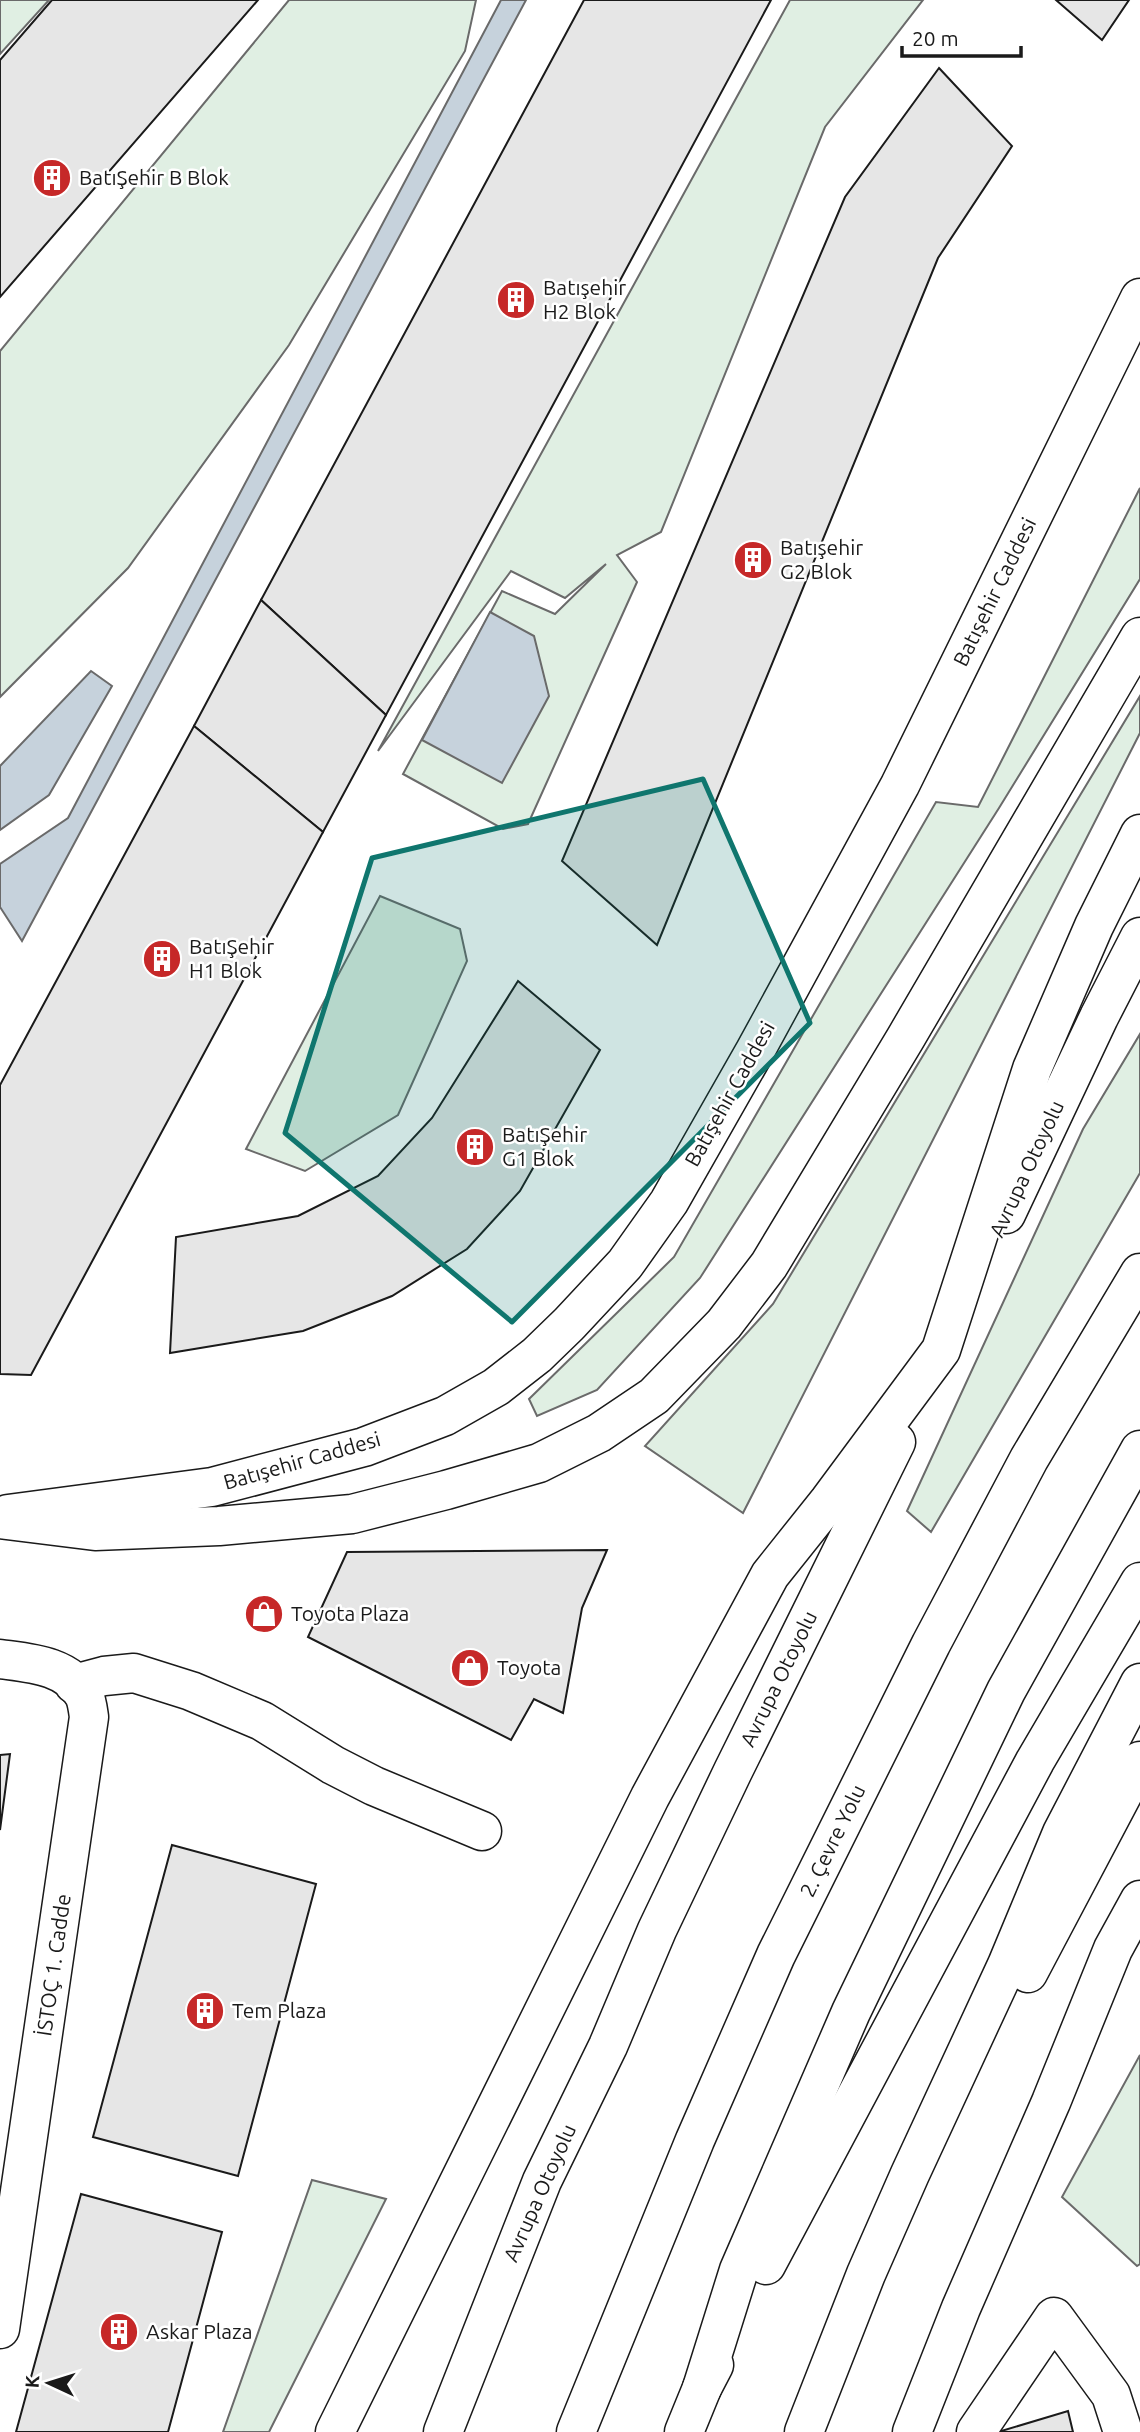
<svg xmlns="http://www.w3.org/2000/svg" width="1140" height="2432" font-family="Ubuntu,sans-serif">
<rect width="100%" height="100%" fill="#fff"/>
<g fill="#e0efe3" stroke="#6a6a6a" stroke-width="2">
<path d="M0,0h49l-49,54z"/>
<path d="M289,0h187l-11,51 -176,294 -161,223 -128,129v-346z"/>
<path d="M790,0h133l-98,127 -164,405 -44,23 20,27 -109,242 -25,5 -100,-55 99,-183 53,23 51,-50 -41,34 -54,-27 -133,180z"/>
<path d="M1140,488v91l-141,229 -299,470 -103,112 -60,26 -8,-17 145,-142 262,-455 42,5z"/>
<path d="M1140,696v37l-397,780 -98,-67 128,-142z"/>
<path d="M380,896l80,33 7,32 -69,154 -93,56 -59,-22z"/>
<path d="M1140,1034v139l-209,359 -24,-21 176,-382z"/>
<path d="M1140,2055v209l-3,2 -75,-69z"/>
<path d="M312,2180l74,19 -117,233h-46z"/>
</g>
<g fill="#c6d2dc" stroke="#6a6a6a" stroke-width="2">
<path d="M501,0h25l-504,941 -22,-34v-43l68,-46z"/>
<path d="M490,612l44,24 15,60 -47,87 -80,-43z"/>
<path d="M91,671l21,15 -63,109 -49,35v-64z"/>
</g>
<g fill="#e6e6e6" stroke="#1a1a1a" stroke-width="2">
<path d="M52,0h206l-258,297v-237z"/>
<path d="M584,0h187l-385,715 -125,-115z"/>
<path d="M1056,0h73l-27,40z"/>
<path d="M939,68l73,78 -74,112 -281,687 -95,-84 283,-664z"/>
<path d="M261,600l125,115 -63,117 -129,-106z"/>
<path d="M194,726l129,106 -292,543 -31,-1v-289z"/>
<path d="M518,981l82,69 -80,141 -53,58 -75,47 -89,35 -133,22 6,-116 122,-21 80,-40 54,-58z"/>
<path d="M607,1550l-25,58 -19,105 -29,-14 -23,41 -203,-103 39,-85z"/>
<path d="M10,1754l-10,76v-75z"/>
<path d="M172,1845l144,39 -78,292 -145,-39z"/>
<path d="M81,2194l141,38 -54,200h-152z"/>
<path d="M1068,2411l5,21h-75z"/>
</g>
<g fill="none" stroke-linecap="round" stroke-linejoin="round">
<g stroke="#1a1a1a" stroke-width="41">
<g id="minor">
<path d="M0,1659c29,4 68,6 84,36 3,6 4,15 5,22l-89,612"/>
<path d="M74,1684l30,-8 30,-3 57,18 71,30 71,44 41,21 108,45"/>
<path d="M976,2432l78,-115 57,78 12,37"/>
</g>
</g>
<g stroke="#1a1a1a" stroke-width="41">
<path id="major" d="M8,1514l204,-27 152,-40 81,-31 51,-29 41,-32 32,-31 56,-60 44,-62 86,-151 145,-266 240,-487"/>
</g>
<g stroke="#1a1a1a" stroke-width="41">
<g id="highway">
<path d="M1006,1214l93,-197 41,-80"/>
<path d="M0,1519l95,12 124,-5 133,-12 94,-24 93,-27 60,-30 55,-37 70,-72 45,-59 136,-226 235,-402"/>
<path d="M1028,1973l112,-212"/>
<path d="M766,2265l269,-504 105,-179"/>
<path d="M702,2388l37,-118 112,-258 155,-321 134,-241"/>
<path d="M335,2432l315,-635 120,-222 59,-74 112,-151 91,-281 62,-143 46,-92"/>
<path d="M443,2432l99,-251 66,-135 49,-116 76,-159 163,-329"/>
<path d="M576,2432l119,-292 81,-185 155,-311 98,-185 111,-186"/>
<path d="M684,2432l18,-44 12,-23"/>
<path d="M804,2432l62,-158 44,-100 97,-209 55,-132 78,-150"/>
<path d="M912,2432l49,-124 90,-206 62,-153 27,-49"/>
</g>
</g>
<use href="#minor" stroke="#fff" stroke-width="38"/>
<use href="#major" stroke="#fff" stroke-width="38"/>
<use href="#highway" stroke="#fff" stroke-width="38"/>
</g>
<path fill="#0f766e" fill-opacity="0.2" stroke="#0f766e" stroke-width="5" stroke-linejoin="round" d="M703,779l107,244 -298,299 -227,-189 87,-275z"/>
<defs>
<g id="building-disc" transform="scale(2.0125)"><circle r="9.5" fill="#c62828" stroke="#fff"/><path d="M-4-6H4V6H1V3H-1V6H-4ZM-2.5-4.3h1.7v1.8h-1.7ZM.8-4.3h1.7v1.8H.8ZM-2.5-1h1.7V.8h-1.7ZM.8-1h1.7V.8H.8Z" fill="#fff"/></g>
<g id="shop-disc" transform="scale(2.0125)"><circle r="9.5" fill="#c62828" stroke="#fff"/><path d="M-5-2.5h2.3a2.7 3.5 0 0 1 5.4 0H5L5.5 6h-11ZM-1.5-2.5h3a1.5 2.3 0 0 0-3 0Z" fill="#fff"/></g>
</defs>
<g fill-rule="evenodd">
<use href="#building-disc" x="52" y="178"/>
<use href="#building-disc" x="516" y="300"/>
<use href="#building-disc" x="753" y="560"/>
<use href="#building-disc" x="162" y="959"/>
<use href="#building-disc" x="475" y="1147"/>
<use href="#shop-disc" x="264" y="1614"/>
<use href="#shop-disc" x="470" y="1668"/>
<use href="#building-disc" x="205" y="2011"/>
<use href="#building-disc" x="119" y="2332"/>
</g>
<g text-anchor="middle" stroke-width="5" stroke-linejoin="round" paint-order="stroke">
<g font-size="21" fill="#1a1a1a" stroke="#fff" text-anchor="start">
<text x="79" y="185">BatıŞehir B Blok</text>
<text x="543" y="295">Batışehir<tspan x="543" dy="24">H2 Blok</tspan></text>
<text x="780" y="555">Batışehir<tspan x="780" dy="24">G2 Blok</tspan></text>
<text x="189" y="954">BatıŞehir<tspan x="189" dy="24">H1 Blok</tspan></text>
<text x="502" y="1142">BatıŞehir<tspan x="502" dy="24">G1 Blok</tspan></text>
<text x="291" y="1621">Toyota Plaza</text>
<text x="497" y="1675">Toyota</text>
<text x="232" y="2018">Tem Plaza</text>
<text x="146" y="2339">Askar Plaza</text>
</g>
<g font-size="21" fill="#1a1a1a" stroke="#fff">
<text transform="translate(995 592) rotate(-64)" y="7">Batışehir Caddesi</text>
<text transform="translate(730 1094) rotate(-61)" y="7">Batışehir Caddesi</text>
<text transform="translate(1027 1169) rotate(-65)" y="7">Avrupa Otoyolu</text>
<text transform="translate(302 1461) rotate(-16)" y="7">Batışehir Caddesi</text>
<text transform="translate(779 1679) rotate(-64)" y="7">Avrupa Otoyolu</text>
<text transform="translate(833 1841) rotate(-64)" y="7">2. Çevre Yolu</text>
<text transform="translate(54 1965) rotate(-82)" y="7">İSTOÇ 1. Cadde</text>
<text transform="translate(540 2193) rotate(-66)" y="7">Avrupa Otoyolu</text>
</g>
</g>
<g transform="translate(49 2383) rotate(274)" stroke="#ffffff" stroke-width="5" paint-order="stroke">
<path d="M0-5L12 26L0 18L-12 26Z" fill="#1a1a1a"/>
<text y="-10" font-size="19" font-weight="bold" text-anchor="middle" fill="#1a1a1a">K</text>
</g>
<path d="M902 46v10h119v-10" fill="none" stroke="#1a1a1a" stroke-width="3.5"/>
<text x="912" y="46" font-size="21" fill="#1a1a1a" stroke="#ffffff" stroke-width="5" paint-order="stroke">20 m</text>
</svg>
